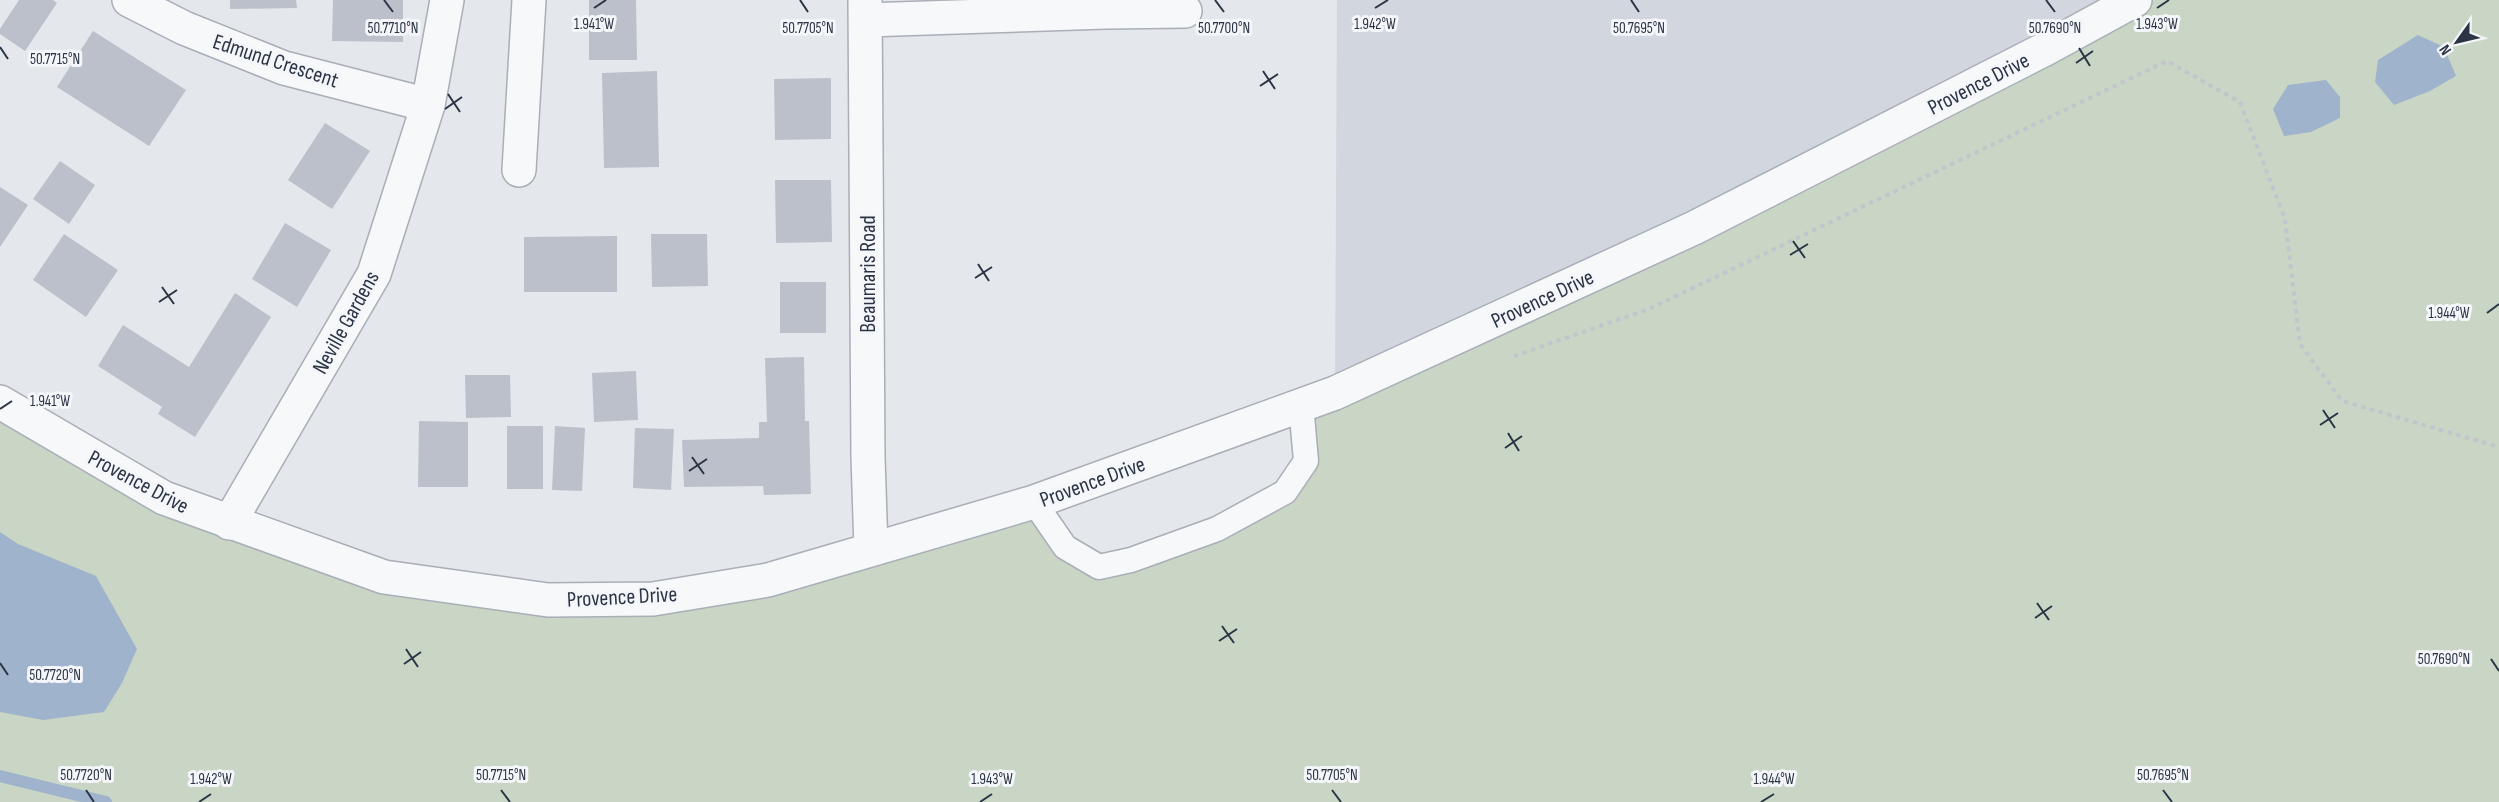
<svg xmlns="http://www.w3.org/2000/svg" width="2499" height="802" font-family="'Sofia Sans Condensed',sans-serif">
<rect width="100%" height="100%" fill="#e4e7ec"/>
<path fill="#d2d6de" d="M1337,0h798l-800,393z"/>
<path fill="#c9d6c5" d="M2135,0h364v802h-2499v-400l164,96 220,79 269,22 381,-97 65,65 118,-38 89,-68 -5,-56z"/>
<g fill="#9fb4cc">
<path d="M2418,35l26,12 12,29 -26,15 -36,14 -19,-23 3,-22z"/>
<path d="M2326,80l14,17v21l-29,14 -27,4 -11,-27 15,-24z"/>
<path d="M0,532l18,12 78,32 41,73 -15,34 -18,29 -61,8 -43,-8z"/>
</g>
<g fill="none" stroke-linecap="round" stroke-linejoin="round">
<path stroke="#9fb4cc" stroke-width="12" d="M0,776l106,26"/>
</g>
<g fill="#bbc0ca">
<path d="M19,0h34l4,3 -32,48 -25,-17v-5z"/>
<path d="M230,0h66l1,8 -67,1z"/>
<path d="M333,0h70v42l-71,-1z"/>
<path d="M589,0h47l1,60h-48z"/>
<path d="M93,31l93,59 -37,56 -92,-59z"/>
<path d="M657,71l2,96 -55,1 -2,-95z"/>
<path d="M831,78v61l-56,1 -1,-61z"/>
<path d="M325,123l45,28 -38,58 -44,-29z"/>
<path d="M60,161l35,24 -26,39 -36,-25z"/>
<path d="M775,180h56l1,62 -56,1z"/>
<path d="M0,187l28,18 -28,42z"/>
<path d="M285,223l46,27 -34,57 -45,-28z"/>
<path d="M64,234l54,36 -32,47 -53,-37z"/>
<path d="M651,234h56l1,52 -56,1z"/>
<path d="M617,236v56h-93v-55z"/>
<rect x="780" y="282" width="46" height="51"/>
<path d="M235,293l36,24 -76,120 -37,-23 4,-7 -64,-41 25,-41 66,42z"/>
<path d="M804,357l1,64h4l2,73 -47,1 -1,-9 -79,1 -2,-47 77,-2v-16h8l-2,-64z"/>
<path d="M636,371l2,49 -44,2 -2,-49z"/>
<path d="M465,375h45l1,42 -45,1z"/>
<path d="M419,421l49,1v65h-50z"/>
<rect x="507" y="426" width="36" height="63"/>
<path d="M555,426l30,2 -3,63 -30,-1z"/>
<path d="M635,428l39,1 -3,61 -38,-2z"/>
</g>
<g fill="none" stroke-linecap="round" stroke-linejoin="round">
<g stroke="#a9aeb7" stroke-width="27">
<path id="lane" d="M1034,502l31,45 34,20 32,-7 86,-31 68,-37 21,-31 -5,-56"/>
</g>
<g stroke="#a9aeb7" stroke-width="36">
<g id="street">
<path d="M129,0l55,28 100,40 144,37"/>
<path d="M865,0l3,457 3,92"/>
<path d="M866,20l240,-8 79,-1"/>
<path d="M519,170l10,-170"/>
<path d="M0,402l164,96 220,79 164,23 105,-1 115,-19 266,-78 301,-109 359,-165 353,-180 88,-48"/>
<path d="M229,523l145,-249 54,-169 19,-105"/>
</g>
</g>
<path stroke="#c2c5cb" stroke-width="4" stroke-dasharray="4.5 4.5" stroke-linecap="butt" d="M1514,356l135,-47 518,-248 73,41 45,117 15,125 42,57 157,46"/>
<use href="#lane" stroke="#f7f8fa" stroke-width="24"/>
<use href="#street" stroke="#f7f8fa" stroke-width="33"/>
</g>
<path fill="none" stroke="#2b3445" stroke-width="2" d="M384,0l9,12M800,0l8,12M1215,0l9,12M1631,0l8,12M2046,0l9,12M594,8l12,-8M1375,8l13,-8M2157,8l12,-8M0,47l8,12M2079,48l11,18M2076,63l17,-12M1263,71l12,18M1260,86l18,-12M448,94l12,18M445,109l17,-12M1793,241l12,17M1790,255l18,-11M978,264l11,17M975,278l17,-11M162,287l12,17M159,302l18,-12M2487,313l12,-9M0,409l12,-8M2323,410l12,18M2320,425l18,-12M1508,433l11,18M1505,448l17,-12M692,457l12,17M689,471l18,-12M2037,603l12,17M2035,618l17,-12M1222,626l12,17M1219,641l18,-12M406,649l12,18M2491,659l8,12M0,663l8,12M404,664l17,-12M86,790l8,12M501,790l9,12M1332,790l9,12M2163,790l9,12M199,802l12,-8M980,802l12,-8M1761,802l13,-8"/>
<g text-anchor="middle" stroke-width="6" stroke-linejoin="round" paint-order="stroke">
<g font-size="22" fill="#2b3445" stroke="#f4f6f9">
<text transform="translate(276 60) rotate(18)" y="8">Edmund Crescent</text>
<text transform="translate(1978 83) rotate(-27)" y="8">Provence Drive</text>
<text transform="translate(867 274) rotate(-90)" y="8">Beaumaris Road</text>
<text transform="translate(1542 298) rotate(-25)" y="8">Provence Drive</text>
<text transform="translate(345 322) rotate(-61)" y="8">Neville Gardens</text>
<text transform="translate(139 481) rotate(28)" y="8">Provence Drive</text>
<text transform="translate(1092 481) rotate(-20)" y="8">Provence Drive</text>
<text transform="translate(622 596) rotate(-3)" y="8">Provence Drive</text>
</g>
</g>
<g font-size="15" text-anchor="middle" fill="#2b3445" stroke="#f4f6f9" stroke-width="6" stroke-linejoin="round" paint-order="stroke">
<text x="594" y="29">1.941°W</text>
<text x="1375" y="29">1.942°W</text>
<text x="2157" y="29">1.943°W</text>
<text x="393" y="33">50.7710°N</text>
<text x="808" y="33">50.7705°N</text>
<text x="1224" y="33">50.7700°N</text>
<text x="1639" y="33">50.7695°N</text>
<text x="2055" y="33">50.7690°N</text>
<text x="55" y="64">50.7715°N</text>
<text x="2449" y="318">1.944°W</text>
<text x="50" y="406">1.941°W</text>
<text x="2444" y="664">50.7690°N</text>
<text x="55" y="680">50.7720°N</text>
<text x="86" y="780">50.7720°N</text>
<text x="501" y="780">50.7715°N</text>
<text x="1332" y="780">50.7705°N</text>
<text x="2163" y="780">50.7695°N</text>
<text x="211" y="784">1.942°W</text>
<text x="992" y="784">1.943°W</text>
<text x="1774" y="784">1.944°W</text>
</g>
<g transform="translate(2457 42) rotate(236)" stroke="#f4f6f9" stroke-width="4.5" paint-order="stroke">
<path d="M0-4.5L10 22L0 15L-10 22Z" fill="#2b3445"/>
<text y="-9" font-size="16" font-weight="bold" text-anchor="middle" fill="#2b3445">N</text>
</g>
</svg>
